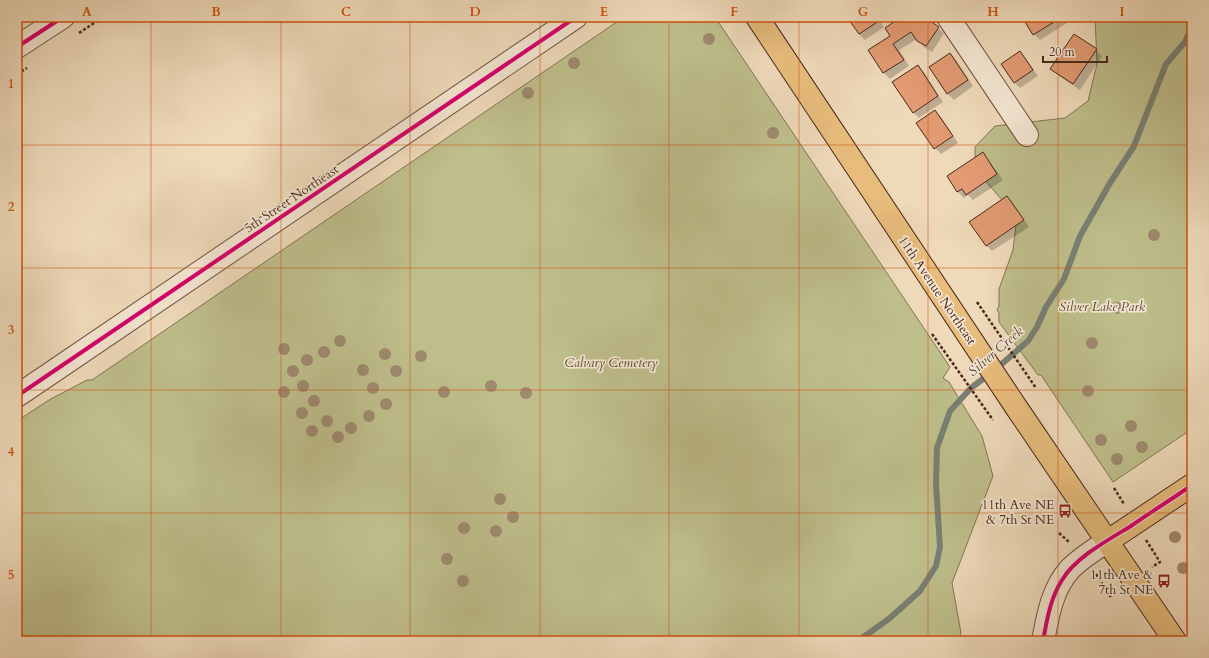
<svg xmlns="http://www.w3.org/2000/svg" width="1209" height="658" font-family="Cardo,serif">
<rect width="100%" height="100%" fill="#eed9b9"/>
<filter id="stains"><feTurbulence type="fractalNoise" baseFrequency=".005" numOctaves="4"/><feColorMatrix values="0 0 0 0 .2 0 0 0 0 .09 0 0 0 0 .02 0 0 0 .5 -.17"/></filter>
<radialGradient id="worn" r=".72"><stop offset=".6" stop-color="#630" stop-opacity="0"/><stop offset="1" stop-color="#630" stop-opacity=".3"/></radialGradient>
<g fill="#bebe8b" stroke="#827454">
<path d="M624,17h91l235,350 -7,11 6,4 33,54 11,40 -41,107 9,50 -2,8h-942v-220l32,-21 38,-20h5z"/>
<path d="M1095,17h97v412l-79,53 -72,-107h-3l-39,-53v-9l-2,-3 2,-4v-17l14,-39 4,-33 -42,-48v-22l20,-21 70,-8 23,-17 9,-37z"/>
</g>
<g fill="#0003">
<path d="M848,17h29l7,10 -19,13 -6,-6z"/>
<path d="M903,17h25l4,7 12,9 -12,19 -8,-5 -7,-8 -18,11 10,16 -19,13 -6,-6 -14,-22 21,-15z"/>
<path d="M1023,17h47l2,3 -32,20 -6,-6z"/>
<path d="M1074,35l22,15 6,6 -22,34 -22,-15 -6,-6z"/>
<path d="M1020,53l6,6 12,17 -18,12 -6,-6z"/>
<path d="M950,54l6,6 17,26 -19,14 -6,-6 -18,-26z"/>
<path d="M918,66l6,6 19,30 -24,16 -6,-6z"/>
<path d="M935,111l6,6 17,26 -17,11 -6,-6 -17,-25z"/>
<path d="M982,153l6,6 15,21 -30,20 -5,-5 -4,3 -6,-6 -10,-15z"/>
<path d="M1007,197l6,6 16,24 -37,24 -6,-6z"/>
</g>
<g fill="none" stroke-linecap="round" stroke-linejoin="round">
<path stroke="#788074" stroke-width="6" d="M858,641l32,-23 30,-27 16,-25 4,-19 -4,-63 1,-36 13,-37 21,-23 25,-19 32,-28 9,-14 9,-20 18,-28 16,-43 30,-53 24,-37 32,-82 19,-22 7,-16"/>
</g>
<g fill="#e39b73" stroke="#47291c">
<path d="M847,17h29l3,4 -20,13z"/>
<path d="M901,17h26l2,3 10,7 -13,19 -9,-5 -6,-9 -18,12 11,16 -21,13 -15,-23 22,-14 -5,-8z"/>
<path d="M1022,17h40l-29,18z"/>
<path d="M1074,34l23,15 -24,35 -23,-15z"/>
<path d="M1020,51l13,19 -19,13 -13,-19z"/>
<path d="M950,53l18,27 -21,14 -18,-27z"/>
<path d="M918,65l20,31 -25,17 -21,-31z"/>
<path d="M935,110l18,26 -19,13 -18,-26z"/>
<path d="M983,152l14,22 -31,21 -4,-6 -5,3 -10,-16z"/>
<path d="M1007,196l17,24 -38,26 -17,-24z"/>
</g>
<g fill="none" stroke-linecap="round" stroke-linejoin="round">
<g stroke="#715543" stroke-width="24">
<g id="minor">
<path d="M948,17l79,118"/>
<path d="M17,47l46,-30"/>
<path d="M17,396l559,-379"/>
<path d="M1043,641c5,-26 9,-52 27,-72 11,-11 25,-20 38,-28"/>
</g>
</g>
<g stroke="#47291c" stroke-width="24">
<g id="major">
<path d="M757,17l259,390 159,234"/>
<path d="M1108,541l84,-56"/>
</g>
</g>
<g stroke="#47291c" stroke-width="2.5" stroke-dasharray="3 2" stroke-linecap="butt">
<path d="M79,33l24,-16"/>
<path d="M17,74l10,-6"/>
<path d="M977,302l59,86"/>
<path d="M932,334l61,86"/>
<path d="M1114,488l10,16"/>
<path d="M1059,533l10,9"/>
<path d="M1146,540l14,22 -8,5"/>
<path d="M1096,574l14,22 6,-5"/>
</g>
<use href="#minor" stroke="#f4e6d2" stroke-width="22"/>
<use href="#major" stroke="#e7bc7c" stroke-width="22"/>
<g stroke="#f4e6d2" stroke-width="6">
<g id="cycleway">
<path d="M17,47l46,-30"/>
<path d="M17,396l559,-379"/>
<path d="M1043,641c4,-21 7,-42 19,-61 14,-23 46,-40 69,-54 20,-14 41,-27 61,-41"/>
</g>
</g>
<use href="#cycleway" stroke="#d6006c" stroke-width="4"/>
</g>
<g fill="#9f896f">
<circle cx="709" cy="39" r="6"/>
<circle cx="574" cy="63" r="6"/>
<circle cx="528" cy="93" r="6"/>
<circle cx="773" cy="133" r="6"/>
<circle cx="1154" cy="235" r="6"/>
<circle cx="1117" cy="308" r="6"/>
<circle cx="340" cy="341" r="6"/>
<circle cx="1092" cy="343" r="6"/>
<circle cx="284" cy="349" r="6"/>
<circle cx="324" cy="352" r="6"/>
<circle cx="385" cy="354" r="6"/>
<circle cx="421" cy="356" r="6"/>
<circle cx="307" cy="360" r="6"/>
<circle cx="363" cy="370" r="6"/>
<circle cx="293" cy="371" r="6"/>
<circle cx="396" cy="371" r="6"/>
<circle cx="303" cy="386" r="6"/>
<circle cx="491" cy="386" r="6"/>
<circle cx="373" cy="388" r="6"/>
<circle cx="1088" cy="391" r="6"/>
<circle cx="284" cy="392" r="6"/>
<circle cx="444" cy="392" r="6"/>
<circle cx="526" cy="393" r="6"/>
<circle cx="314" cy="401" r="6"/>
<circle cx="386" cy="404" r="6"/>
<circle cx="302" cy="413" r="6"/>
<circle cx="369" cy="416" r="6"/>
<circle cx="327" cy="421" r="6"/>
<circle cx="1131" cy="426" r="6"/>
<circle cx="351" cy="428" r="6"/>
<circle cx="312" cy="431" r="6"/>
<circle cx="338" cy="437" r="6"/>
<circle cx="1101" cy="440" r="6"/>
<circle cx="1142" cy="447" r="6"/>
<circle cx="1117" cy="459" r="6"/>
<circle cx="500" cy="499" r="6"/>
<circle cx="513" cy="517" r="6"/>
<circle cx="464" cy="528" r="6"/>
<circle cx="496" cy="531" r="6"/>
<circle cx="1175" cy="537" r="6"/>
<circle cx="447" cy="559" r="6"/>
<circle cx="1183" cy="568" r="6"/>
<circle cx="463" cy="581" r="6"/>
</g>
<path fill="none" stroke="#d0520e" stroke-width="1" stroke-opacity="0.55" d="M151,17v624M281,17v624M410,17v624M540,17v624M669,17v624M799,17v624M928,17v624M1058,17v624M17,145h1175M17,268h1175M17,390h1175M17,513h1175"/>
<defs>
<g id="bus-bare" transform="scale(1.08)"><path d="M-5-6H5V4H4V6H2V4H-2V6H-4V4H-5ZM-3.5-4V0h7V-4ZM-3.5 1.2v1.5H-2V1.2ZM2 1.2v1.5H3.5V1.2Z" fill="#8f2418" stroke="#f4e6d2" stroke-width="2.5" paint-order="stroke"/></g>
</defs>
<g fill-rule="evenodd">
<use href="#bus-bare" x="1065" y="511"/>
<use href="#bus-bare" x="1164" y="581"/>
</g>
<g text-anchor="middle" stroke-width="3.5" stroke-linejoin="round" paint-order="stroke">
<g font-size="13" fill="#47291c" stroke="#f4e6d2">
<text transform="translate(291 198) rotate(-34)" y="5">5th Street Northeast</text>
<text transform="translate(938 290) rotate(56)" y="5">11th Avenue Northeast</text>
</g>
<g font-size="13" font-style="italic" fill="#5f4732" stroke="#f4e6d2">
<text x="1102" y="311">Silver Lake Park</text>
<text x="611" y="367">Calvary Cemetery</text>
</g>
<g font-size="13" fill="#47291c" stroke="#f4e6d2" text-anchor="end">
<text x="1054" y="509">11th Ave NE<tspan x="1054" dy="15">&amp; 7th St NE</tspan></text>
<text x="1153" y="579">11th Ave &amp;<tspan x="1153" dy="15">7th St NE</tspan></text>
</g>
<g font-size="14" font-style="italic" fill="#5c4d41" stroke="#f4e6d2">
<text transform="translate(995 351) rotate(-41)" y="5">Silver Creek</text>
</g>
</g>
<rect width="1209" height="658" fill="none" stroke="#eed9b9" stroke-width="44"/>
<path d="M1043 56v6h64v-6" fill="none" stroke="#47291c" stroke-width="2"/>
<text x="1049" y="56" font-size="12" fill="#47291c" stroke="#f4e6d2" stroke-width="3" paint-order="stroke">20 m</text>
<rect x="22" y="22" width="1165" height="614" fill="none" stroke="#d0520e" stroke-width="1.5"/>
<g font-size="13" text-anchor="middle" font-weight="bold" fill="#d0520e">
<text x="87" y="16">A</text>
<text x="216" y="16">B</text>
<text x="346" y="16">C</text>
<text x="475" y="16">D</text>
<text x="604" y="16">E</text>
<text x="734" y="16">F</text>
<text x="863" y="16">G</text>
<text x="993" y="16">H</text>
<text x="1122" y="16">I</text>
<text x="11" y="88">1</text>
<text x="11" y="211">2</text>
<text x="11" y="334">3</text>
<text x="11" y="456">4</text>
<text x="11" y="579">5</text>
</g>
<rect width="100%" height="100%" filter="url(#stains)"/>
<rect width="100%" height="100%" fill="url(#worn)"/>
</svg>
